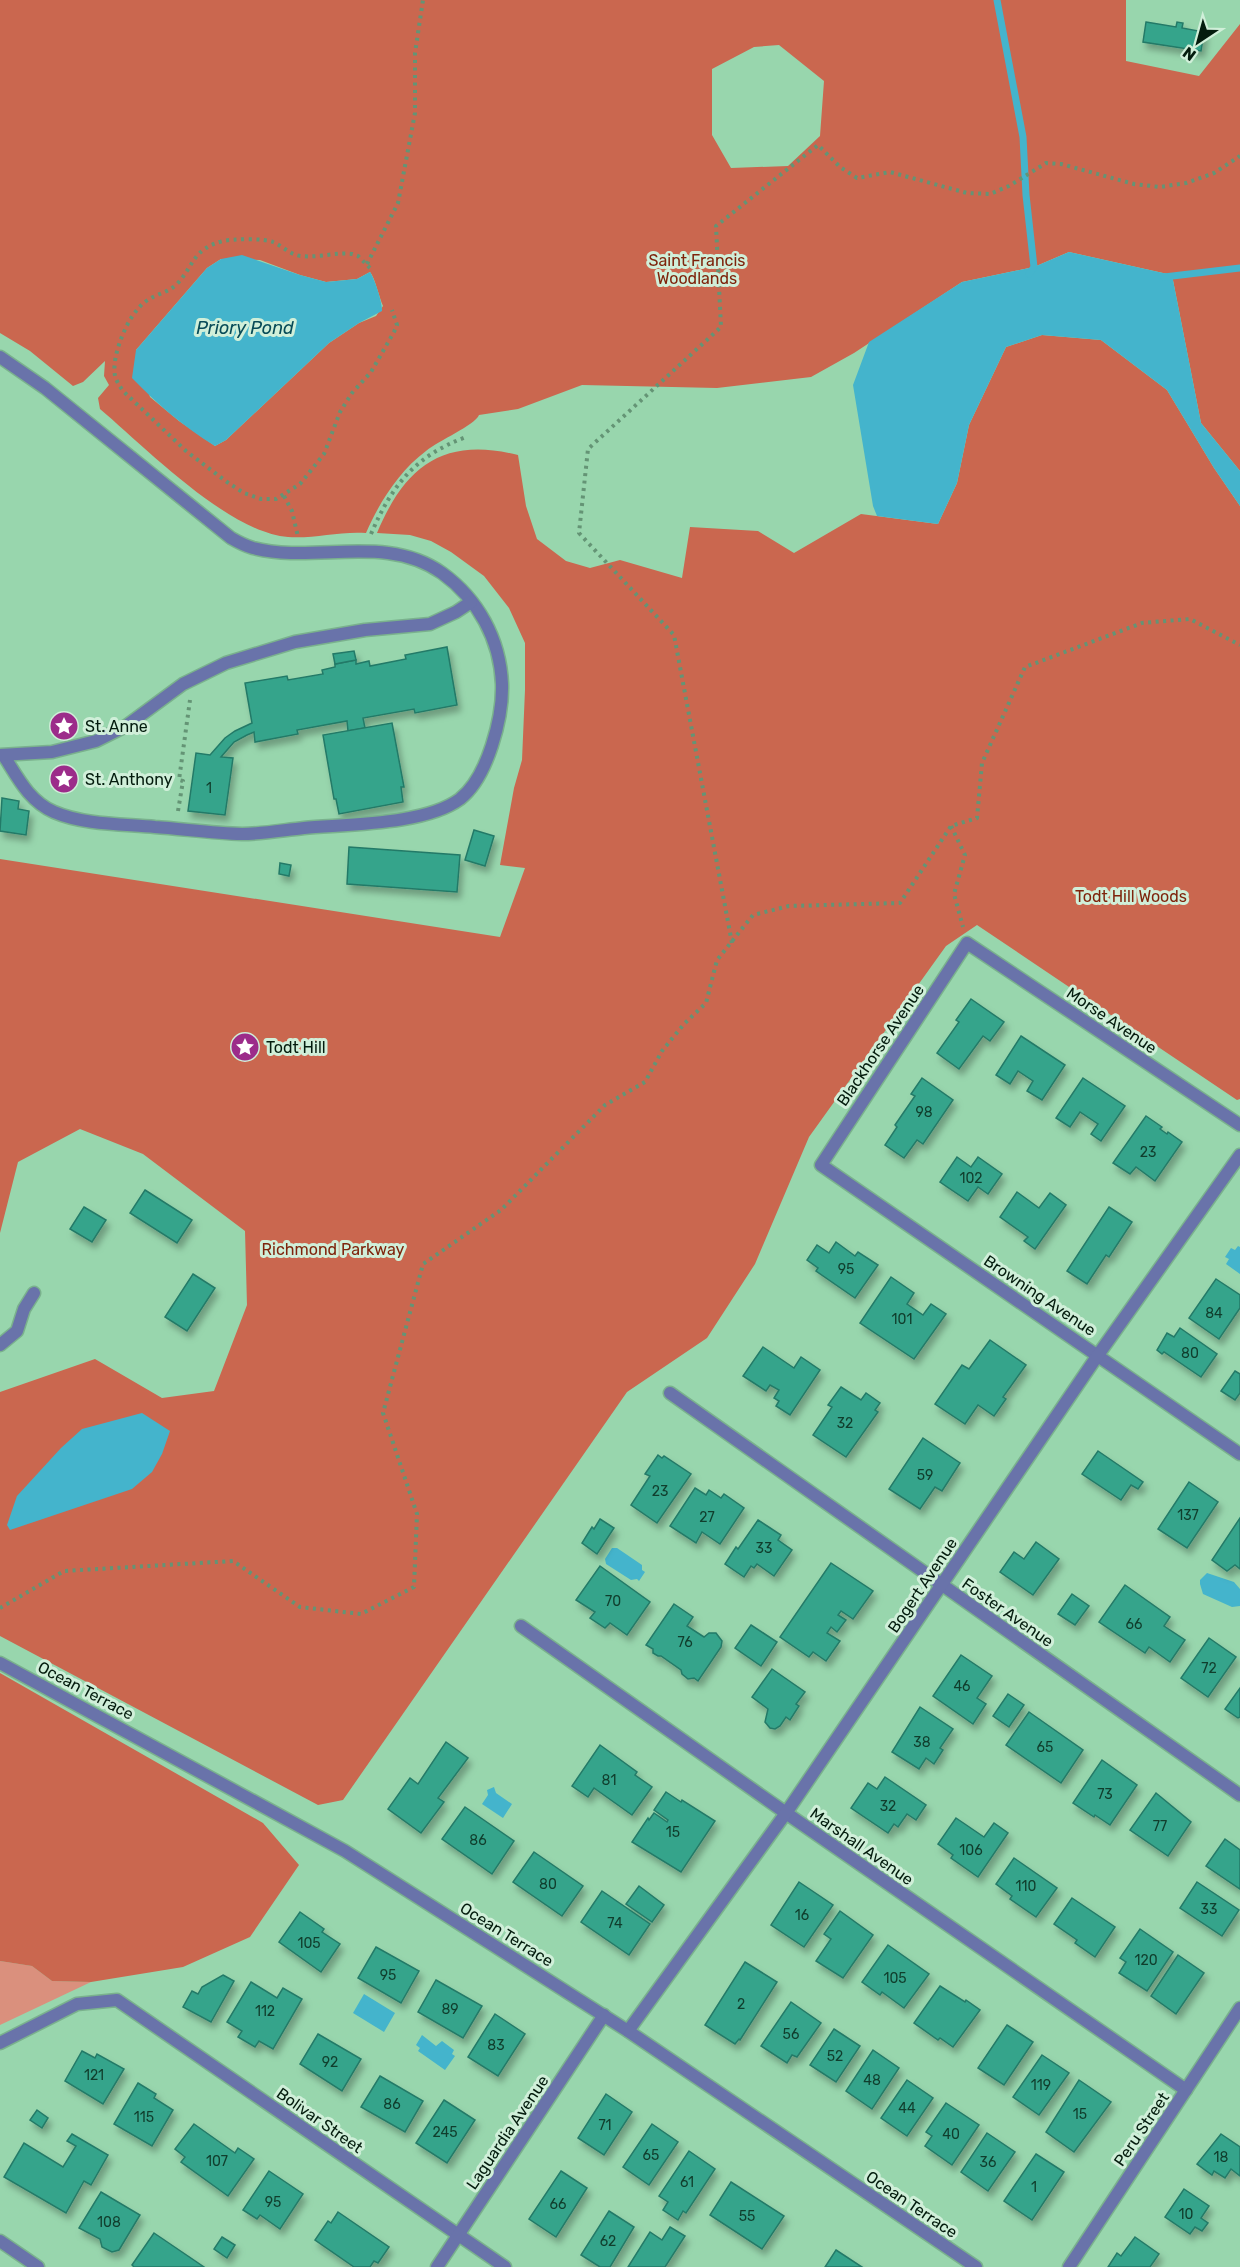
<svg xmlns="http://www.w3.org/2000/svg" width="1240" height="2267" font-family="Rubik,sans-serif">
<defs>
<filter id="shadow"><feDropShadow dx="3.5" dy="6" stdDeviation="3" flood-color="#0004"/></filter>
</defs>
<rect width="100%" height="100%" fill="#98d6ad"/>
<path fill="#da907d" d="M0,1961l32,5 20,15 39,1 -91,43z"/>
<g fill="#ca674f" fill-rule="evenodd">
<path d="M0,0h1126v61l73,15 41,-52v447l-39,-48 -29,-148 -103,-23 -35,15 -72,15 -108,71 -43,24 -94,11 -135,-3 -64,24 -39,6c-4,10 -41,26 -53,36 -27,20 -47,52 -60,82 -26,-2 -53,6 -78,4 -59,-4 -143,-90 -188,-128l-2,-11 11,-13 -5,-9 1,-15 -22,21 -10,4 -43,-35 -30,-18zM779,45l45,36 -4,55 -32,30 -57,2 -19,-33v-66l42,-22zM221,259l39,1 40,15 26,7 31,-3 13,-7c5,6 9,25 13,34l-7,10 -17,7 -30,20 -103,97 -11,6 -36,-25 -29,-24 -14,-47 71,-82z"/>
<path d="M1042,335l59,5 66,50 47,78 26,38v593l-3,1 -260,-175 -31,21 -137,191 -54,127 -48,74 -80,54 -284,408 -25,5 -318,-169v-244l95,-33 67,39 52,-7 33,-86 -2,-74 -102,-77 -63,-25 -62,33 -18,71v-374l500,78 25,-69 -25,-3 14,-77 8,-28 3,-70v-47l-16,-35 -25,-32 -33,-24 -20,-11 -21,-6 -33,-2c29,-69 68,-96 141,-78l8,51 11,33 29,22 24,7 30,-8 62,18 8,-51 68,4 36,22 67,-39 77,10 19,-41 12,-58 37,-78z"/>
<path d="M0,1673l263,150 36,42 -49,72 -67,30 -92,15 -39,-1 -20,-15 -32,-5z"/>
</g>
<g fill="#44b4cc">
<path d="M1069,252l103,23 29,148 39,48v35l-26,-38 -47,-78 -66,-50 -59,-5 -36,12 -37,78 -12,58 -19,41 -61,-8 -4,-10 -20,-121 16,-43 93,-60 72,-15z"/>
<path d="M242,255l58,20 26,7 31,-3 13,-7c4,5 13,32 12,39l-23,12 -30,20 -103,97 -11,6c-31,-19 -58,-42 -83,-68l4,-28 71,-82 14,-9z"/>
<path d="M1238,1246l2,1v27l-14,-10 3,-5 -4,-2 6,-9 4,2z"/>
<path d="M142,1413l28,18 -8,23 -10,18 -20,17 -122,41 -3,-5 10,-29 44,-48 21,-19z"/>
<path d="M612,1548h5l25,17v5l3,2 -6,9 -2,-2 -6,1 -25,-16 -1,-5z"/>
<path d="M1207,1573l27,9 6,7v17l-8,1 -29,-13 -3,-10v-4z"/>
<path d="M494,1787l2,6 16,11 -9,14 -21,-14 6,-9 -1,-5z"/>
<path d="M364,1994l31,19 -11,19 -31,-19z"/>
<path d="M422,2035l14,11 6,-5 12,9 -2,4 3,2 -10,14 -27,-19 2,-3 -4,-3z"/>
</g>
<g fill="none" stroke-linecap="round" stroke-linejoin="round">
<g stroke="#44b4cc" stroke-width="7">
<path d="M997,0l26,137 3,58 8,72 -5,7"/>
<path d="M1164,277l76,-9"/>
</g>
</g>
<g fill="#36a48b" stroke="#247a67" stroke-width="1.5" filter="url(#shadow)">
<path d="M1146,22l30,5 1,-5 6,1 -1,5 22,4 -3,19 -58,-9z"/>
<path d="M447,647l10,58 -42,8 -1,-4 -51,9 2,10 -17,3 -1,-10 -50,9 1,4 -43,8 -1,-10 -7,3 -13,7 -13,15 12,1 -8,57 -37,-4 8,-58 14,2 15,-17 10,-7 17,-8 -7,-40 42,-7 1,4 35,-6 -1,-4 13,-3v-3l21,-4v4l13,-3 1,5 36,-7 -1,-4z"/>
<path d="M354,651l2,9 -21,4 -2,-10z"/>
<path d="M392,723l12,64h-3l2,15 -64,12 -3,-15h-2l-11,-64z"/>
<path d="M2,798l17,3 -1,8 11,2 -3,24 -26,-4z"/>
<path d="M474,830l20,6 -9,30 -20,-6z"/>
<path d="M349,847l111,8 -3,37 -110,-8z"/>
<path d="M280,863l11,2 -2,11 -10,-2z"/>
<path d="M971,999l33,23 -14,19 -7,-5 -24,33 -22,-16 22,-31 -3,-2z"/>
<path d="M1021,1036l44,29 -23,35 -15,-9 6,-10 -15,-10 -8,13 -14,-9z"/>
<path d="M922,1078l31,22 -30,44 -6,-4 -13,18 -19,-13 12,-18 -2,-2 20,-29 -4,-2z"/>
<path d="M1083,1078l42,28 -24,35 -10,-7 7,-10 -18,-12 -10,15 -14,-9z"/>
<path d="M1146,1116l16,11 -2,2 7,5 1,-2 14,10 -27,39 -19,-14 -6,7 -17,-11z"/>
<path d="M957,1157l14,10 7,-10 24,17 -14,20 -10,-7 -10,14 -28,-19z"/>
<path d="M145,1190l47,30 -15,23 -47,-30z"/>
<path d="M1017,1192l22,16 11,-15 16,12 -31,44 -11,-8 4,-4 -28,-20z"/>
<path d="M84,1207l22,13 -14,22 -22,-13z"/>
<path d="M1109,1207l23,15 -23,35 -3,-2 -19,29 -20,-13z"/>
<path d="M836,1242l19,14 3,-4 20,13 -23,33 -39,-27 2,-3 -11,-8 10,-15 12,8z"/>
<path d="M193,1274l22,14 -28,43 -22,-14z"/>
<path d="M891,1277l23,16 -7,11 16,11 8,-11 15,10 -32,45 -54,-36z"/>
<path d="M1216,1279l24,16v13l-21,31 -30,-21z"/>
<path d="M1180,1328l37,26 -16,23 -37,-25 -2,2 -5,-4 10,-17 7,4z"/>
<path d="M990,1340l36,25 -23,32 3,2 -12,17 -16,-11 -13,19 -30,-20 27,-39 7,4z"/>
<path d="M763,1347l31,21 7,-11 19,13 -30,45 -14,-9 3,-5 -5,-3 5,-8 -9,-5 -4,6 -23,-15z"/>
<path d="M1235,1371l5,3v19l-5,7 -14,-9z"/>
<path d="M841,1387l20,13 5,-7 14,10 -5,7 3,2 -32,45 -33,-22 19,-28 -4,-2z"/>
<path d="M923,1438l37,25 -18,28 -7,-4 -15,22 -31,-20z"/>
<path d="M1098,1451l45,31 -5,7 -7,-4 -10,15 -39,-26z"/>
<path d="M658,1455l4,3 2,-2 27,18 -34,49 -26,-18 19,-29 -5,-2z"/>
<path d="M1189,1482l29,20 -31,46 -29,-19z"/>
<path d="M695,1488l11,7 3,-5 12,8 3,-4 20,14 -24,36 -18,-12 -6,11 -26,-17z"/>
<path d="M1240,1518v51l-5,-4 -8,6 -15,-11z"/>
<path d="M600,1519l14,9 -17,26 -15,-11 10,-16 2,2z"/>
<path d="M758,1520l23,15 -3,5 14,10 -18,26 -17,-12 -3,4 -3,-2 -7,11 -19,-13 11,-17 2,2z"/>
<path d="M1036,1542l23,17 -26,36 -33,-23 14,-20 10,7z"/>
<path d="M831,1563l42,28 -20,28 -12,-8 -3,4 8,5 -9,12 -6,-5 -4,6 13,8 -14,20 -13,-9 -4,5 -29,-20z"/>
<path d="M600,1566l50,36 -23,33 -17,-12 -5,5 -15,-10 5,-6 -19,-12z"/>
<path d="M1125,1585l45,32 -6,9 21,14 -15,22 -21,-15 -4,6 -46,-31z"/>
<path d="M1072,1594l17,12 -14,19 -17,-11z"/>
<path d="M674,1604l19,13 -6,9 17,11 5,-4h7l6,8 -1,6 -23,34 -4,-3 -6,1 -6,-5 -1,-4 -20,-14h-3l-5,-3v-4l-7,-4z"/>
<path d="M751,1625l26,17 -16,24 -26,-18z"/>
<path d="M1209,1638l27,19 -28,40 -27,-19z"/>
<path d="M961,1655l31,21 -15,22 9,6 -13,20 -40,-28z"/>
<path d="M772,1669l33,23 -9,12 3,2 -9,14 -4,-3 -6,9 -5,3 -5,-1 -5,-6 3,-13 -16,-12z"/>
<path d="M1240,1688v29l-2,1 -13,-9z"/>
<path d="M1008,1694l16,11 -15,22 -16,-11z"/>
<path d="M920,1707l33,22 -13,19 3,2 -9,14 -8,-6 -7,11 -27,-17z"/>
<path d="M1029,1712l54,38 -22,33 -55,-38z"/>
<path d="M446,1742l22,16 -30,40 6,4 -23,31 -33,-24 22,-31 8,6z"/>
<path d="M600,1745l37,27 -2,3 17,12 -20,28 -38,-27 -6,9 -16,-11z"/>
<path d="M1102,1760l35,25 -27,40 -15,-10 -1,2 -21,-14z"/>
<path d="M885,1777l41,28 -10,15 -9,-6 -9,13 -4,-3 -6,9 -37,-25 17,-25 9,6z"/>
<path d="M666,1792l15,10 1,-2 33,21 -34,51 -49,-30 16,-24 1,2 5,-7 13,9 1,-2 -14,-10z"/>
<path d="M1156,1793l35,29 -23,34 -38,-26z"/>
<path d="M465,1807l49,34 -22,33 -50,-35z"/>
<path d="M956,1818l28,19 10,-14 14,10 -30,44 -27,-19 2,-3 -15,-11z"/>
<path d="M1225,1839l15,11v39l-34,-23z"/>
<path d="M534,1852l49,34 -21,30 -49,-34z"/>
<path d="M1014,1858l43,30 -21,29 -26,-18 2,-3 -16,-12z"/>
<path d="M799,1882l34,23 -29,42 -33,-22z"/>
<path d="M1197,1882l42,28 -17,26 -42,-28z"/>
<path d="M639,1886l25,19 -12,17 -26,-18z"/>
<path d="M602,1891l48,33 -21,31 -48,-33z"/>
<path d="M1072,1898l43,29 -20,30 -20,-14 2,-3 -23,-16z"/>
<path d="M840,1911l33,24 -30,43 -27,-17 15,-22 -7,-5z"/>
<path d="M300,1912l24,17 -2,3 18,12 -19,28 -42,-30z"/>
<path d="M1140,1929l33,23 -26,39 -28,-18 7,-11 -6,-4z"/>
<path d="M888,1945l41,29 -25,34 -22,-16 -2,3 -18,-13z"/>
<path d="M376,1947l43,24 -18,32 -43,-25z"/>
<path d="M1178,1955l26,18 -28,41 -25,-18z"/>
<path d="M745,1962l32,20 -37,58 -1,-1 -4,5 -30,-19z"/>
<path d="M223,1975l11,6 -23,41 -28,-15 9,-16 6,3 4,-7z"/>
<path d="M436,1980l46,26 -19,32 -45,-26z"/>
<path d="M251,1982l26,16 6,-10 19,11 -29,50 -14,-8 -4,6 -17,-10 4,-6 -15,-9z"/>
<path d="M940,1986l25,16 1,-2 14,10 -27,37 -13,-9 -2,2 -24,-17z"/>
<path d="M791,2002l30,21 -24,34 -5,-2 -5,8 -26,-17z"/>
<path d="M495,2014l30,20 -27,42 -30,-19z"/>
<path d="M1007,2025l26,17 -29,43 -26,-17z"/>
<path d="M834,2029l26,17 -24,36 -26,-17z"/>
<path d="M318,2034l43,25 -19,32 -42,-27z"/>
<path d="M873,2050l26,18 -27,41 -26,-18z"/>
<path d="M82,2051l13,7 2,-4 27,15 -21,35 -38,-23z"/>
<path d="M1042,2055l27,18 -30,42 -26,-18z"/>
<path d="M380,2076l43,25 -18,31 -44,-25z"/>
<path d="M907,2080l26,18 -26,38 -26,-18z"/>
<path d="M1079,2080l32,22 -37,50 -28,-20z"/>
<path d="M138,2083l18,11 -2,4 19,12 -21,36 -38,-22z"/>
<path d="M606,2094l26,18 -28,43 -26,-17z"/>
<path d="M444,2100l31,20 -28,43 -31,-20z"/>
<path d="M946,2103l33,22 -27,40 -27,-19 7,-10 -6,-4z"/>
<path d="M37,2110l11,8 -6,10 -12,-8z"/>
<path d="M194,2124l41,29 3,-5 16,11 -26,37 -47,-34 4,-5 -10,-8z"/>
<path d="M652,2124l26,18 -29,43 -26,-18z"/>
<path d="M987,2133l28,19 -27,39 -27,-19z"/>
<path d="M72,2134l36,21 -17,30 -7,-4 -18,32 -62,-36 20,-34 39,24 13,-21 -9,-5z"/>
<path d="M1221,2134l19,13v29l-9,-7 -6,9 -11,-7 -2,4 -15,-11z"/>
<path d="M689,2151l26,18 -29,44 -3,-2 -5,9 -15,-10 5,-8 -9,-6z"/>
<path d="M1036,2154l28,18 -32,48 -28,-19z"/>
<path d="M269,2171l34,23 -23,35 -20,-14 -3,4 -14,-9z"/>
<path d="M561,2171l26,17 -31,49 -27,-18z"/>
<path d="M731,2182l53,34 -22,33 -52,-34z"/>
<path d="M1184,2189l25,17 -8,12 7,5 -6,8 -7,-4 -5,7 -25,-17z"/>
<path d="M101,2192l39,23 -21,35 -7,2 -10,-5 -2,-8 -21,-11z"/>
<path d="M609,2211l25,16 -24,40h-10l-19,-12z"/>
<path d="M338,2212l51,35 -11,16 -4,-2 -4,6h-16l-39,-27 13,-19 3,2z"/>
<path d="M670,2227l15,9 -20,31h-37l22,-35 12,8z"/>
<path d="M154,2233l50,34h-70l-2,-2z"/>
<path d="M222,2237l13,8 -8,13 -13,-9z"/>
<path d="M1135,2237l24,17 -9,13h-42l9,-14 4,3z"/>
<path d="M836,2250l26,17h-37z"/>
</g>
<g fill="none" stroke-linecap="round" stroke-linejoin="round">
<g stroke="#7ab18d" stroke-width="15">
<g id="service">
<path d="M0,357l45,31 186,150c7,4 15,8 22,10 62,16 133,-15 189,25 36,26 58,66 60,111 1,33 -14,93 -42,115 -35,26 -113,25 -156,29 -20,2 -42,6 -62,6 -29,-1 -59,-5 -87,-7 -32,-3 -71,-2 -101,-15 -25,-11 -36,-34 -50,-56"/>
<path d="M0,755l52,-3 44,-11 30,-15 57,-42 43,-21 69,-21 70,-12 65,-6 26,-12 15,-10"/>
<path d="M0,1345l17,-14 7,-22 10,-16"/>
</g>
</g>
<g stroke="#7ab18d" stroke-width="15">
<g id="minor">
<path d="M1240,1125l-273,-182 -146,222 419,289"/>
<path d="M670,1393l570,402"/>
<path d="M521,1626l265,187 400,277"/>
<path d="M628,2031l158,-218 312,-458 142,-200"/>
<path d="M0,2043l77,-39 40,-4 388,267"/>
<path d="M0,2241l38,26"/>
<path d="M437,2267l167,-252"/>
<path d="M1069,2267l171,-259"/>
</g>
</g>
<g stroke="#7ab18d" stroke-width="15">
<path id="tertiary" d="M0,1663l345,188 283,180 348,236"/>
</g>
<g stroke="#649475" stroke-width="4" stroke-dasharray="3 4.5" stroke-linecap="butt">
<path d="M367,264l31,-61 17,-90v-60l8,-53"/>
<path d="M370,268l-12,-12 -6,-2c-17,-2 -34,4 -51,2 -11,-1 -18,-10 -28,-14 -9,-4 -41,-3 -50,-1 -31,8 -29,25 -46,43 -9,9 -22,10 -32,18 -17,12 -34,54 -30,74 2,6 5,11 9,16l62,59 41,31 17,11 17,6h15l24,-15 24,-30 16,-42 12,-19 19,-21 23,-40 3,-7 -5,-15"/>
<path d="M284,496l8,15 6,26"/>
<path d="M371,534c21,-49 44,-78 95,-97"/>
<path d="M178,811l5,-30 -4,-1 11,-80"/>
<path d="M951,826l14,29 -11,39 9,33"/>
<path d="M732,943l-58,-308 -95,-102 9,-84 133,-122 -5,-101 102,-81 22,22 17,11 33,-6 77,21 23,1 19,-8 37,-23 15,1 73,20 26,3 26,-4 28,-10 26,-17"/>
<path d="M0,1608l64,-37 169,-10 67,46 61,7 53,-27 3,-73 -34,-101 40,-149 78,-54 104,-105 40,-23 17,-31 22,-27 22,-21 11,-43 36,-45 36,-9 111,-3 51,-77 26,-8 5,-55 43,-96 117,-44 48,-4 50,26"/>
</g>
<use href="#service" stroke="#6973aa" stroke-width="12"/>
<use href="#minor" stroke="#6973aa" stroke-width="12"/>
<use href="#tertiary" stroke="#6973aa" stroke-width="12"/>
</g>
<defs>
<g id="sight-disc" transform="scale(1.5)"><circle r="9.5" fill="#9c2c8a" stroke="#d0efd9"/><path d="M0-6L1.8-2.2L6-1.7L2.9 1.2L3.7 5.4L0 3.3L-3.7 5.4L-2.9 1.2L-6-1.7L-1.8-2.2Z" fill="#fff"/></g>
</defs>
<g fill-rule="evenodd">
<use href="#sight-disc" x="64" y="726"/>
<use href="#sight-disc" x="64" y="779"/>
<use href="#sight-disc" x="245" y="1047"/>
</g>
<g text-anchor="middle" stroke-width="6" stroke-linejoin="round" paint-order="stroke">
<g font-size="14" fill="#103e2d">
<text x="209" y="793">1</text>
<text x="924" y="1117">98</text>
<text x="1148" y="1157">23</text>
<text x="971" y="1183">102</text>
<text x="846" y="1274">95</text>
<text x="1214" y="1318">84</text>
<text x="902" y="1324">101</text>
<text x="1190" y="1358">80</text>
<text x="845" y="1428">32</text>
<text x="925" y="1480">59</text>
<text x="660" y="1496">23</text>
<text x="1188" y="1520">137</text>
<text x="707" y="1522">27</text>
<text x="764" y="1553">33</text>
<text x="613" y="1606">70</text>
<text x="1134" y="1629">66</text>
<text x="685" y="1647">76</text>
<text x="1209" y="1673">72</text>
<text x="962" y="1691">46</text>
<text x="922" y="1747">38</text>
<text x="1045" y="1752">65</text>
<text x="609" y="1785">81</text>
<text x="1105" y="1799">73</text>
<text x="888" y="1811">32</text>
<text x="1160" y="1831">77</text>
<text x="673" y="1837">15</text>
<text x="478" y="1845">86</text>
<text x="971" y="1855">106</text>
<text x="548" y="1889">80</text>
<text x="1026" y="1891">110</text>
<text x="1209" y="1914">33</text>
<text x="802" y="1920">16</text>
<text x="615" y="1928">74</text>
<text x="309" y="1948">105</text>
<text x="1146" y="1965">120</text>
<text x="388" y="1980">95</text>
<text x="895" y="1983">105</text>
<text x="741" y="2009">2</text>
<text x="450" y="2014">89</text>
<text x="265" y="2016">112</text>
<text x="791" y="2039">56</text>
<text x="496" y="2050">83</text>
<text x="835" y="2061">52</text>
<text x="330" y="2067">92</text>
<text x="94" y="2080">121</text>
<text x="872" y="2085">48</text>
<text x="1041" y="2090">119</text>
<text x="392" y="2109">86</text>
<text x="907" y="2113">44</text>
<text x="1080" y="2119">15</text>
<text x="144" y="2122">115</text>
<text x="605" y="2130">71</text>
<text x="445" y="2137">245</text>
<text x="951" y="2139">40</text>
<text x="651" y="2160">65</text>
<text x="1221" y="2162">18</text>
<text x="217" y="2166">107</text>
<text x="988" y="2167">36</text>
<text x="687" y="2187">61</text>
<text x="1034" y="2192">1</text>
<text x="273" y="2207">95</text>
<text x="558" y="2209">66</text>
<text x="1186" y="2219">10</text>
<text x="747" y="2221">55</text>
<text x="109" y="2227">108</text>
<text x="608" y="2246">62</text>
</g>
<g font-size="16" fill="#7e240c" stroke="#d0efd9">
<text x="697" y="266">Saint Francis<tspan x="697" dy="18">Woodlands</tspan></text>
<text x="1131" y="902">Todt Hill Woods</text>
<text x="333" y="1255">Richmond Parkway</text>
</g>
<g font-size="16" fill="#041c0e" stroke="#d0efd9" text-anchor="start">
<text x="85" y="732">St. Anne</text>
<text x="85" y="785">St. Anthony</text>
<text x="266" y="1053">Todt Hill</text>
</g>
<g font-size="16" fill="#041c0e" stroke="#d0efd9">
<text transform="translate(1112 1020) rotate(34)" y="6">Morse Avenue</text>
<text transform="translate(880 1045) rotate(-56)" y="6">Blackhorse Avenue</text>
<text transform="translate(1040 1295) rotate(34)" y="6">Browning Avenue</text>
<text transform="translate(922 1585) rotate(-56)" y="6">Bogert Avenue</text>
<text transform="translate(1008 1612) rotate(35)" y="6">Foster Avenue</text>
<text transform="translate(86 1690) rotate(28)" y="6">Ocean Terrace</text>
<text transform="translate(862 1846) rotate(35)" y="6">Marshall Avenue</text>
<text transform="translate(507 1934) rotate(32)" y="6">Ocean Terrace</text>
<text transform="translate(320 2120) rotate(35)" y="6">Bolivar Street</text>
<text transform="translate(1141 2129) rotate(-56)" y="6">Peru Street</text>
<text transform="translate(507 2132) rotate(-56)" y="6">Laguardia Avenue</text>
<text transform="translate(912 2204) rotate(34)" y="6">Ocean Terrace</text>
</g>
<g font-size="18" font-style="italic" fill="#074b58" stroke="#d0efd9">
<text x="245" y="334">Priory Pond</text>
</g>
</g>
<g transform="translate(1198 42) rotate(216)" stroke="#d0efd9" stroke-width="4.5" paint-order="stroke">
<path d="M0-4.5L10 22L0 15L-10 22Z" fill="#041c0e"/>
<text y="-9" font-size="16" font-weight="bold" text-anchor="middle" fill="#041c0e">N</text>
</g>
</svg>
